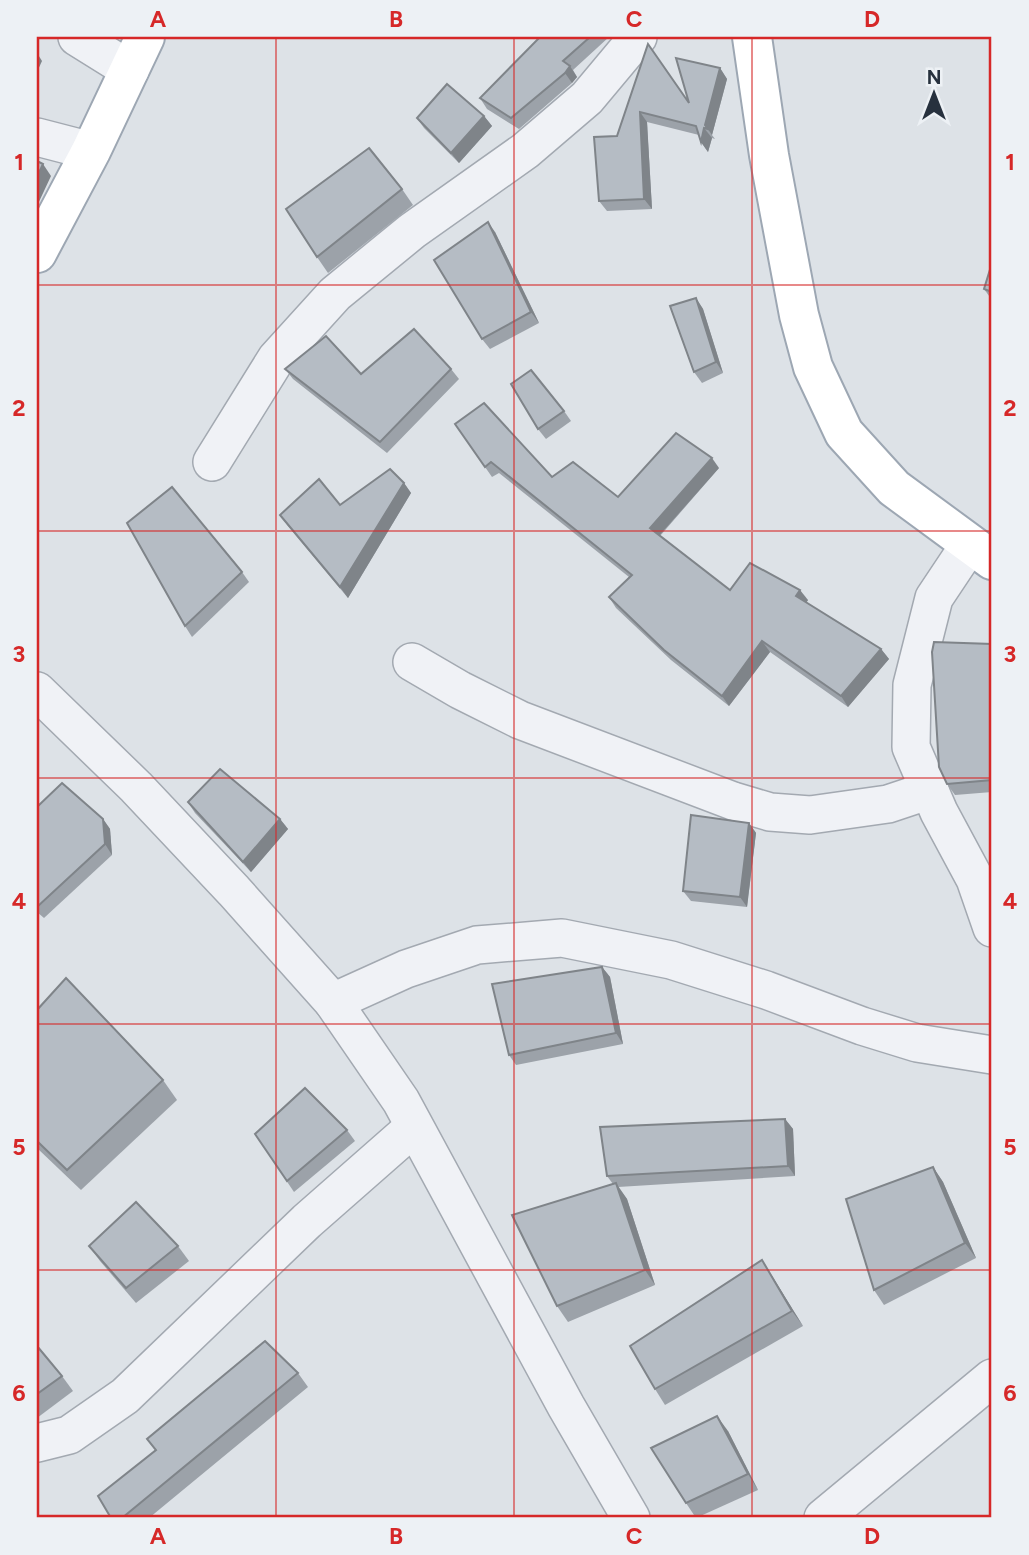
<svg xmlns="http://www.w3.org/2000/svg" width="1029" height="1555" font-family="Figtree,sans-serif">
<rect width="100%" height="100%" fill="#dde2e7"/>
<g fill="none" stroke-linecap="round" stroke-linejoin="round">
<g stroke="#a3a9b1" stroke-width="40">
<g id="minor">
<path d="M77,37l53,33"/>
<path d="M37,137l54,14"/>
<path d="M212,462l64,-103 59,-65 77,-63 113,-80 62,-53 51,-61"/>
<path d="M970,544l-36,54 -22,87 -1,62 28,65 36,67 17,49"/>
<path d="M412,662l48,28 60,30 213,81 37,11 40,3 78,-11 42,-14"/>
<path d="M37,691l99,96 98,104 99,111 68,99 165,305 65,112"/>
<path d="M333,1002l73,-33 71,-24 85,-7 109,22 95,30 96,36 55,17 75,12"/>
<path d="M37,1443l32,-8 56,-39 182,-175 107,-94"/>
<path d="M823,1518l169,-140"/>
</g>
</g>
<g stroke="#9da7b3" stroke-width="42">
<g id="major">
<path d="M752,37l17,118 30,160 14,52 31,66 50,55 98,72"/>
<path d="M37,253l54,-102 54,-114"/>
</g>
</g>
<use href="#minor" stroke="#f0f2f6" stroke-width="37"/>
<use href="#major" stroke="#fff" stroke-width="38"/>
</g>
<g fill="#9ca2a9">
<path d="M534,37h75l-36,33 4,7 -5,6 -53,46 -32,-20 -7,-11 58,-58z"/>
<path d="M648,44l41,59 31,-35 7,11 -15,56 3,4 -3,-1 -4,14 -7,-10 -2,-7 -52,-13 5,87 -45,2 -8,-10 18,-65z"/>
<path d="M484,116l8,10 -33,37 -35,-35 -7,-10z"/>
<path d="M402,189l11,16 -85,68 -11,-16z"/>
<path d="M495,232l44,91 -49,26 -8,-10z"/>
<path d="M992,263v37l-8,-11z"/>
<path d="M696,298l7,11 20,64 -21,10 -8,-11z"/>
<path d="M285,369l76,5 90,-5 8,10 -72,74 -94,-74z"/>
<path d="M564,411l7,10 -25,18 -8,-10z"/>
<path d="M455,424l97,53 66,20 101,-29 -59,68 70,54 78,10 -2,3 75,46 8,10 -41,48 -78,-55 -41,54 -58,-46 -55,-52 -7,-11 20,-20 -130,-104 -7,4z"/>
<path d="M404,483l7,10 -63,105 -60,-72 -8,-11 60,-10z"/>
<path d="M242,572l7,10 -57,55 -7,-11z"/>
<path d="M992,644v148l-37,3 -8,-11z"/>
<path d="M188,802l92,17 8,10 -37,43 -56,-59z"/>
<path d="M37,807l66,12 7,10 2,26 -68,63 -7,-6z"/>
<path d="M749,823l7,10 -9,74 -56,-6 -8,-10z"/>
<path d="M602,967l8,10 13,67 -107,21 -7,-10z"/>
<path d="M37,1010l126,70 14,20 -96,90 -44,-42z"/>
<path d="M785,1119l8,10 2,47 -177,11 9,12 28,86 -87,37 -11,-16 56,-122 -6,-8z"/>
<path d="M347,1130l8,11 -61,51 -39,-58z"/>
<path d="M933,1167l10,15 33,76 -92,47 -10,-15z"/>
<path d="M89,1246h89l11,15 -53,42 -36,-42z"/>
<path d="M772,1276l31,50 -138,79 -10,-16z"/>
<path d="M37,1346l25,30 11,15 -36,27z"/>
<path d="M298,1373l10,14 -159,131h-38l44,-68 -8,-11z"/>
<path d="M728,1431l30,59 -62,28 -10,-15z"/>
</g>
<g fill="#7f8489">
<path d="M37,53l5,8 -5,11z"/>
<path d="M570,66l7,11 -5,6 -7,-10z"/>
<path d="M720,68l7,11 -15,56 -7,-10z"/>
<path d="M640,112l7,10 5,87 -8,-10z"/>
<path d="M484,116l8,10 -33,37 -8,-10z"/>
<path d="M704,128l8,10 -4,14 -7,-10z"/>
<path d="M43,164l8,12 -14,30v-29z"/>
<path d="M488,222l7,10 44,91 -8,-11z"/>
<path d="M696,298l7,11 20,64 -7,-11z"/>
<path d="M712,458l7,10 -62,70 -7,-10z"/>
<path d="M404,483l7,10 -63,105 -8,-11z"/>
<path d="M800,590l8,10 -5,7 -7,-11z"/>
<path d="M762,641l8,11 -41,54 -7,-10z"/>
<path d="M881,649l8,10 -41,48 -7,-11z"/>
<path d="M103,819l7,10 2,26 -7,-11z"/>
<path d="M280,819l8,10 -37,43 -8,-10z"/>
<path d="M749,823l7,10 -9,74 -7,-10z"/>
<path d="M602,967l8,10 13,67 -7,-11z"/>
<path d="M785,1119l8,10 2,47 -7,-10z"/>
<path d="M933,1167l10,15 33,76 -11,-15z"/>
<path d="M616,1183l11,16 28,86 -10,-15z"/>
<path d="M762,1260l10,16 31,50 -11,-15z"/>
<path d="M717,1416l11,15 30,59 -10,-16z"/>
</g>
<g fill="#b5bcc4" stroke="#7f8489" stroke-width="2">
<path d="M540,37h50l-27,24 7,5 -5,7 -54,45 -31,-20z"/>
<path d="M648,44l41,59 -13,-45 44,10 -15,57 3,4 -4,-1 -3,14 -5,-16 -56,-14 4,87 -45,2 -5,-64 23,-1z"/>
<path d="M447,84l37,32 -33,37 -34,-35z"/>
<path d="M369,148l33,41 -85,68 -31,-48z"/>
<path d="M37,161l6,3 -6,13z"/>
<path d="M488,222l43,90 -49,27 -48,-79z"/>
<path d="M992,263v29l-8,-3z"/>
<path d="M696,298l20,64 -22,10 -24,-66z"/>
<path d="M414,329l37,40 -71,73 -95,-73 41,-33 35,38z"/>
<path d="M531,370l33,41 -26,18 -27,-45z"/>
<path d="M484,403l68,74 21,-15 45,35 58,-64 36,25 -62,70 80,62 20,-27 50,27 -4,6 85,53 -40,47 -79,-55 -40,55 -58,-46 -55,-53 23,-22 -141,-113 -6,5 -30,-43z"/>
<path d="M390,469l14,14 -64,104 -60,-72 39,-36 21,26z"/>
<path d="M172,487l70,85 -57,54 -58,-103z"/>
<path d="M934,642l58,2v136l-45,4 -8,-17 -7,-115z"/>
<path d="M220,769l60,50 -37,43 -55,-60z"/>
<path d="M62,783l41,36 2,25 -68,63v-100z"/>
<path d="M691,815l58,8 -9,74 -57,-6z"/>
<path d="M602,967l14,66 -107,22 -17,-71z"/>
<path d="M66,978l97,102 -96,90 -30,-29v-131z"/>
<path d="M305,1088l42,42 -60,51 -32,-47z"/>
<path d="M785,1119l3,47 -181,10 -7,-49z"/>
<path d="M933,1167l32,76 -91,47 -28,-91z"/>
<path d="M616,1183l29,87 -88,36 -45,-91z"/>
<path d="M136,1202l42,44 -52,42 -37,-42z"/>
<path d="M762,1260l30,51 -137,78 -25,-43z"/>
<path d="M265,1341l33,32 -176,145h-11l-13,-22 58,-46 -9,-11z"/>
<path d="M37,1346l25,30 -25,18z"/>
<path d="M717,1416l31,58 -62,29 -35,-55z"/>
</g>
<path fill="none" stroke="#d62828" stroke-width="2" stroke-opacity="0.55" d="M276,37v1481M514,37v1481M752,37v1481M37,285h955M37,531h955M37,778h955M37,1024h955M37,1270h955"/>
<rect width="1029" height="1555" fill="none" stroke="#edf1f5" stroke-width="77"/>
<g transform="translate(934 94)" stroke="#edf1f5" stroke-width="5" paint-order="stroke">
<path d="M0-5L12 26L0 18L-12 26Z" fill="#27313e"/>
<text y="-10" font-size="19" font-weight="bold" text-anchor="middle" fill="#27313e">N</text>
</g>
<rect x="38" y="38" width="952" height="1478" fill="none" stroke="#d62828" stroke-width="2.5"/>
<g font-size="23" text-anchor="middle" font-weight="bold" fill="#d62828">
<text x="158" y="27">A</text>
<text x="396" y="27">B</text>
<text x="634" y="27">C</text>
<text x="872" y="27">D</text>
<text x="19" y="170">1</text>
<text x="1010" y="170">1</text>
<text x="19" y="416">2</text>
<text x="1010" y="416">2</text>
<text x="19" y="662">3</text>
<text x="1010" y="662">3</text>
<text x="19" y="909">4</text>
<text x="1010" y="909">4</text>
<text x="19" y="1155">5</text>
<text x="1010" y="1155">5</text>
<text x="19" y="1401">6</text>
<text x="1010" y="1401">6</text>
<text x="158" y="1544">A</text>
<text x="396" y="1544">B</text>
<text x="634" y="1544">C</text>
<text x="872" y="1544">D</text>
</g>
</svg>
